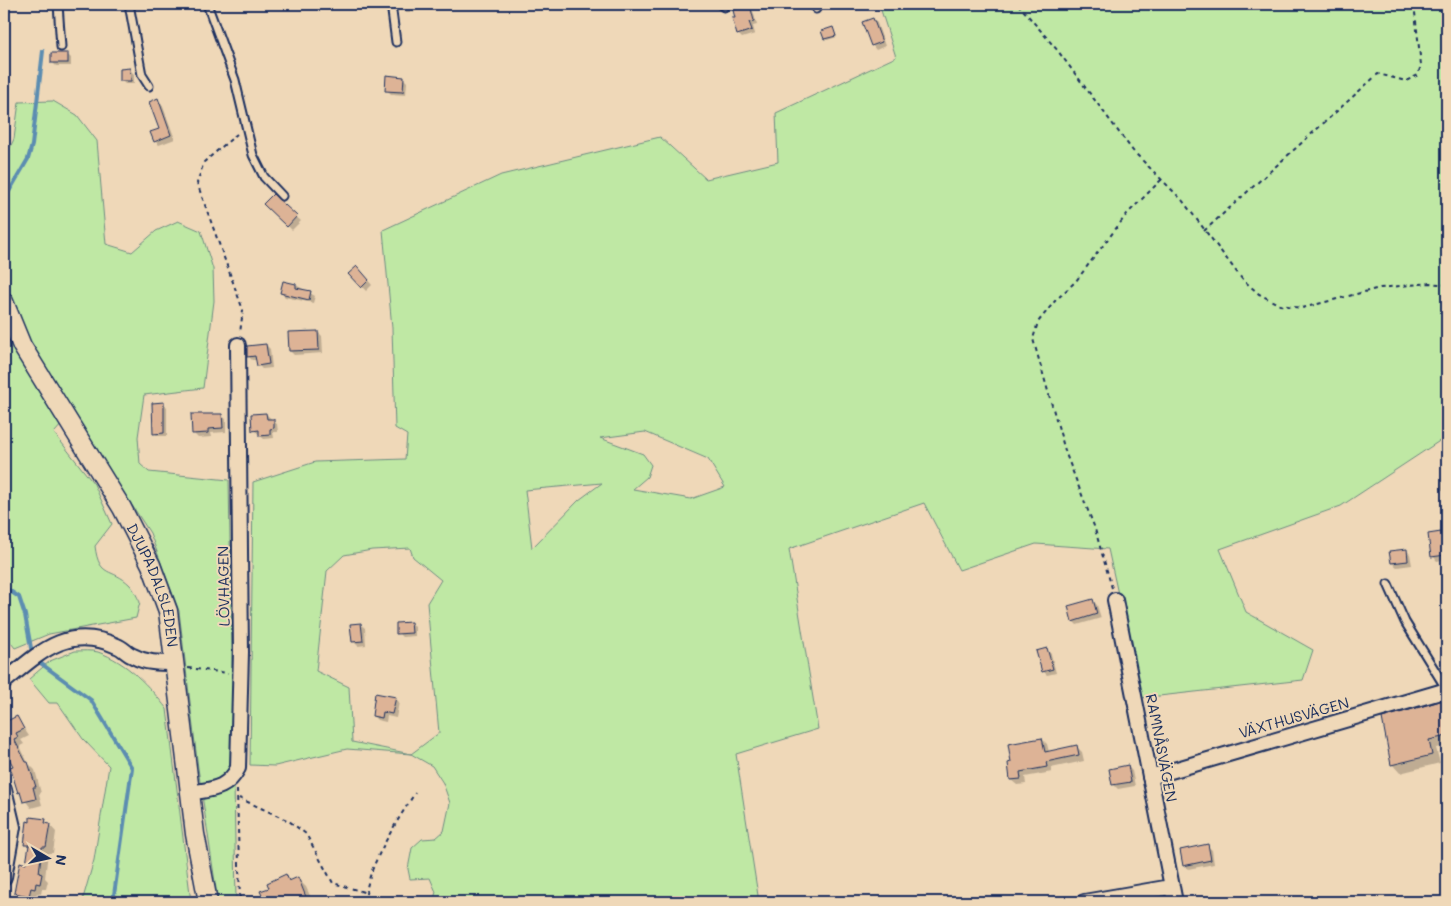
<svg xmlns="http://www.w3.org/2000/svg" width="1451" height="906" font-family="Mali,sans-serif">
<rect width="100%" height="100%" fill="#efd8b8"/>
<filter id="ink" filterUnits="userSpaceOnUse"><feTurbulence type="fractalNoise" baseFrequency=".02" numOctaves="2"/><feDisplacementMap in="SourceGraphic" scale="10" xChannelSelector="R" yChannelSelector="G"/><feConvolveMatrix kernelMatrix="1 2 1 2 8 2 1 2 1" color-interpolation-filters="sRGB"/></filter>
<g filter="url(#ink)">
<g fill="#bfe8a4" stroke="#6d8c81" fill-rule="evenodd">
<path d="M879,4h568v432l-106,70 -121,43 26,63 67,38 -10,30 -162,18 -33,-149 -72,-5 -77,26 -35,-67 -135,46 29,180 -82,25 23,148h-326l3,-10 -6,-14 -20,1 -2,-10 4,-21 10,-9 14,-1 8,-7 6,-28 -7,-20 -11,-17 -21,-12 -64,-5 -72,17 -25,-1 3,-283 62,-20 90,-3 2,-24 -12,-7 -3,-100 -9,-98 118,-55 159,-38 46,42 72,-17 -2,-49 120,-56zM645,432l63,27 17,28 -34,12 -58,-10 14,-12 4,-12 -8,-11 -43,-16zM602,483l-23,17 -47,48 -7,-58zM410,548l3,9 28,23 -14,23 12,130 -28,21 -59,-12 -3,-55 -33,-16 11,-100 17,-16 28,-5z"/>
<path d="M53,101l24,14 20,26 9,103 26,8 24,-21 22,-10 23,10 12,38 1,32 -11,87 -59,7 -6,42 2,27 9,8 80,8 7,422h-18l-20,-134 -19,-157 -29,-78 -78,-120 -18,20 40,51 18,40 -17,22c4,33 17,21 35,39 4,4 7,12 10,17l-4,16 -87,16 -34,14 -11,-14v-474l10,-21 5,-37z"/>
<path d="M75,651c7,0 16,-1 23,1 29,10 51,34 69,57l24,193h-109l12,-42 15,-94 -26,-27 -25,-36h-9l-20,-24 21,-18z"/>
</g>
<g fill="#0003">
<path d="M45,4h11v3l-8,-1z"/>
<path d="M403,4h11l2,7 -10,2z"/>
<path d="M749,6l4,5 4,14 -4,1 2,8 -13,4 -4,-4z"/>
<path d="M873,19l4,4 8,23 -9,4 -4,-5z"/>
<path d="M833,28l4,9 -10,3 -2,-1z"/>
<path d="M67,54l4,4v8h-15l-4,-4z"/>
<path d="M130,70l4,4v10h-9l-4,-4z"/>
<path d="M403,78l4,4 -1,13 -15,-1 -4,-4z"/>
<path d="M158,100l4,4 13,35 -16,6 -4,-4 5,-11z"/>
<path d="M273,196l28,25 -9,9 -27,-26z"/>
<path d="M357,268l15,17 -6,6 -16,-17z"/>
<path d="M296,285l19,11 -2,7 -28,-6 -4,-4z"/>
<path d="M318,332l4,4 1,17 -29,2 -4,-4z"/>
<path d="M266,345l4,4 2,19 -10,1 -4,-4 -1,-5h-5l-4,-4z"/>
<path d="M164,404l3,3v29h-9l-4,-3z"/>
<path d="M266,414l11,10 1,8h-5l1,6 -10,1 -10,-9z"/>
<path d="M221,415l5,4v13l-15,1 1,4 -14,1 -4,-4z"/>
<path d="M1441,482h6v10l-7,-3z"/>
<path d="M1441,533l4,4 2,22 -10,2 -4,-5z"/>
<path d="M1406,550l4,4 2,11 -15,2 -5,-4z"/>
<path d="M1447,573v16h-3l-4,-15z"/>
<path d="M1093,601l4,4 4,13 -24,7 -4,-4z"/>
<path d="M411,623l4,4v9l-13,1 -4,-4z"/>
<path d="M360,624l5,4 1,17 -8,1 -4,-4z"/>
<path d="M1047,650l4,4 5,19 -9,2 -4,-4z"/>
<path d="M395,698l4,4 -3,16 -9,-2 -1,6 -9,-2 -4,-4z"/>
<path d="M1447,699v47l-11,2 4,15 -40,10 -8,-9 -8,-45z"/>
<path d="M16,717l13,19 -8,4 3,4 -4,2 8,17 7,7 6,23 -2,1 3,11 -11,3 -12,-16 -4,-25 -11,-20v-27l3,-2 3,3z"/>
<path d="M1042,739l5,5 2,8 27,-6 6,6 2,9 -33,7 1,4 -27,5 1,7 -9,1 -6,-5z"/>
<path d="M1128,767l4,4 3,15 -17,3 -4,-4 -3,-15z"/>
<path d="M45,820l11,12 -3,21h-5l-3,25 3,3 -2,8h-4l-1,5 -4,-1 -2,9 -14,-3 -6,-6 12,-28 3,-17 -5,-4z"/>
<path d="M1207,846l5,4 2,14 -26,5 -4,-4z"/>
<path d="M285,876l6,5 6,-3 9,9 7,15h-47l-4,-10 8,-4z"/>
</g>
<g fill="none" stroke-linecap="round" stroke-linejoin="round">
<g stroke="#5c8db1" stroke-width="4">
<path d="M4,200l24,-41 4,-14 11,-94"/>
<path d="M4,587l15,10 6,18 6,33 8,14 52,38 41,68 -19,134"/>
</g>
</g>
<g fill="#ddb396" stroke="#1b2f5e">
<path d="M750,5l4,16 -5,1 3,8 -15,5 -5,-17h3l-2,-8z"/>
<path d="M873,18l9,24 -11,4 -9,-24z"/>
<path d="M833,27l3,9 -12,3 -3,-8z"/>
<rect x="51" y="53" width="17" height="10"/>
<path d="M130,68l1,13h-11v-12z"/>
<path d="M386,75l18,2 -1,15 -18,-1z"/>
<path d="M158,98l13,37 -17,7 -4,-10 9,-3 -10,-27z"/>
<path d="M273,194l24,22 -10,11 -24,-23z"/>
<path d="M357,266l12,14 -8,8 -13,-14z"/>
<path d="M283,281l13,3v4l15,3 -2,9 -29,-7z"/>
<path d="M318,331l1,19 -30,1 -1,-19z"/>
<path d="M266,344l3,20 -12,2 -2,-10 -8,1v-11z"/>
<path d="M164,402v31l-11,1 -1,-31z"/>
<path d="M266,413l1,6h7v9l-4,1v6l-11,1v-6l-7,1 -1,-17z"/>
<path d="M191,414h31l1,14 -15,1v4l-16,1z"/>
<path d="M1441,532l5,23 -15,2 -3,-23z"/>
<path d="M1407,549l1,12 -17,2 -2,-12z"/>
<path d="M1093,599l4,15 -25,8 -4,-16z"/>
<path d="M411,622l1,11 -16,1v-11z"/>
<path d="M361,623l2,18 -11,1 -2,-18z"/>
<path d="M1047,648l6,21 -11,3 -6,-21z"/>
<path d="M375,693l21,4 -4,17 -9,-2 -1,6 -10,-2z"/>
<path d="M1447,699v37l-18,4 3,15 -41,10 -9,-47z"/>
<path d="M17,716l7,13 -8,4 2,4 -4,2 12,23h2l8,25h-3l3,12 -13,3 -3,-10 -2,1 -8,-26 3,-1 -9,-17v-29l1,2z"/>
<path d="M1042,738l3,14 32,-7 2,10 -33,7 1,5 -27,5 1,7 -11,1 -2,-17 3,-1 -3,-18z"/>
<path d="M1128,765l3,17 -19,3 -3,-16z"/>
<path d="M30,817l16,2 -1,4 5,1 -4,23h-4l-3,26 3,1 -2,10 -4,-1 -1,6 -4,-1 -2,8 -15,-3 6,-31 6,2 3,-19h-5l3,-24 3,1z"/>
<path d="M1208,844l3,16 -28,6 -3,-16z"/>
<path d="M286,874l3,7 9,-4 10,25h-43l-5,-11 9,-3 -2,-5z"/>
</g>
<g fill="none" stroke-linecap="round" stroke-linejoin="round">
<g stroke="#1b2f5e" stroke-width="11">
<g id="service">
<path d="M58,4l3,43"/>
<path d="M129,4l13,71 7,11"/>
<path d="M207,4l28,76 18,75 11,22 18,19"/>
<path d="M391,4l5,38"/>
<path d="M720,4l4,3"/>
<path d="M813,4l3,5"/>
<path d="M1388,584l17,38 42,68"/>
</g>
</g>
<g stroke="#1b2f5e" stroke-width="18">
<g id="minor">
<path d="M1115,600l60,302"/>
<path d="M4,682c36,-30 64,-58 113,-36 6,2 10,8 16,10 13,7 26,7 41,7"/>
<path d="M1150,777l297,-87"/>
<path d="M4,789l9,38 -9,50"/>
<path d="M190,793c21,-4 37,-3 48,-25l3,-116 -3,-307"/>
<path d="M1084,902l87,-15"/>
</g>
</g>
<g stroke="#1b2f5e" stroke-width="21">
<g id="tertiary">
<path id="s1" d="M4,302l18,44 100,162 29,57 17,46 27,223 13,68"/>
</g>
</g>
<g stroke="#1b2f5e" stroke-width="2" stroke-dasharray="4 4" stroke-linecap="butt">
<path d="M1018,4l40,47 75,100 49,49 60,79 17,15 21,11 22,3 78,-20 50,-5 17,2"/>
<path d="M237,134l-33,28 -7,21 46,127 -3,23"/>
<path d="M1204,231l174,-157 28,7 12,-6 3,-10 -7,-61"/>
<path d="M1112,588l-18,-62 -28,-72 -33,-115 5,-17 17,-21 21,-20 51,-67 35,-35"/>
<path d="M188,668l40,5"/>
<path d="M237,790l3,112"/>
<path d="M239,798l50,23 17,13 27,49 34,10"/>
<path d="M366,902c-3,-30 33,-84 49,-109"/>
</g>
<use href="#service" stroke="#efd8b8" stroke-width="7"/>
<use href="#minor" stroke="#efd8b8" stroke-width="14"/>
<use href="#tertiary" stroke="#efd8b8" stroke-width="18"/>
</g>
</g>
<g text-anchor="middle" stroke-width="4" stroke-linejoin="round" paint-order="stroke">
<g font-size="15" fill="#1b2f5e" stroke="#efd8b8">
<text transform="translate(224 586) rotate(-91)" y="5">LÖVHAGEN</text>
<text dy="5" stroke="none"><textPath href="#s1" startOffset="322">DJUPADALSLEDEN</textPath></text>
<text transform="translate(1294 718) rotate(-16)" y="5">VÄXTHUSVÄGEN</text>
<text transform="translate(1161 748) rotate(79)" y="5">RAMNÅSVÄGEN</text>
</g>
</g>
<rect width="1451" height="906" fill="none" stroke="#efd8b8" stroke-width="20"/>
<rect x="10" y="10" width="1431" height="886" fill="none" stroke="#1b2f5e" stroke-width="2" filter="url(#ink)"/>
<g transform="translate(48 858) rotate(99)" stroke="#efd8b8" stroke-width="4" paint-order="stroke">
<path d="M0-4L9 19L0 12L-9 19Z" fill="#1b2f5e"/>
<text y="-8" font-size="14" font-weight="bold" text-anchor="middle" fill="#1b2f5e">N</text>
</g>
</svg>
